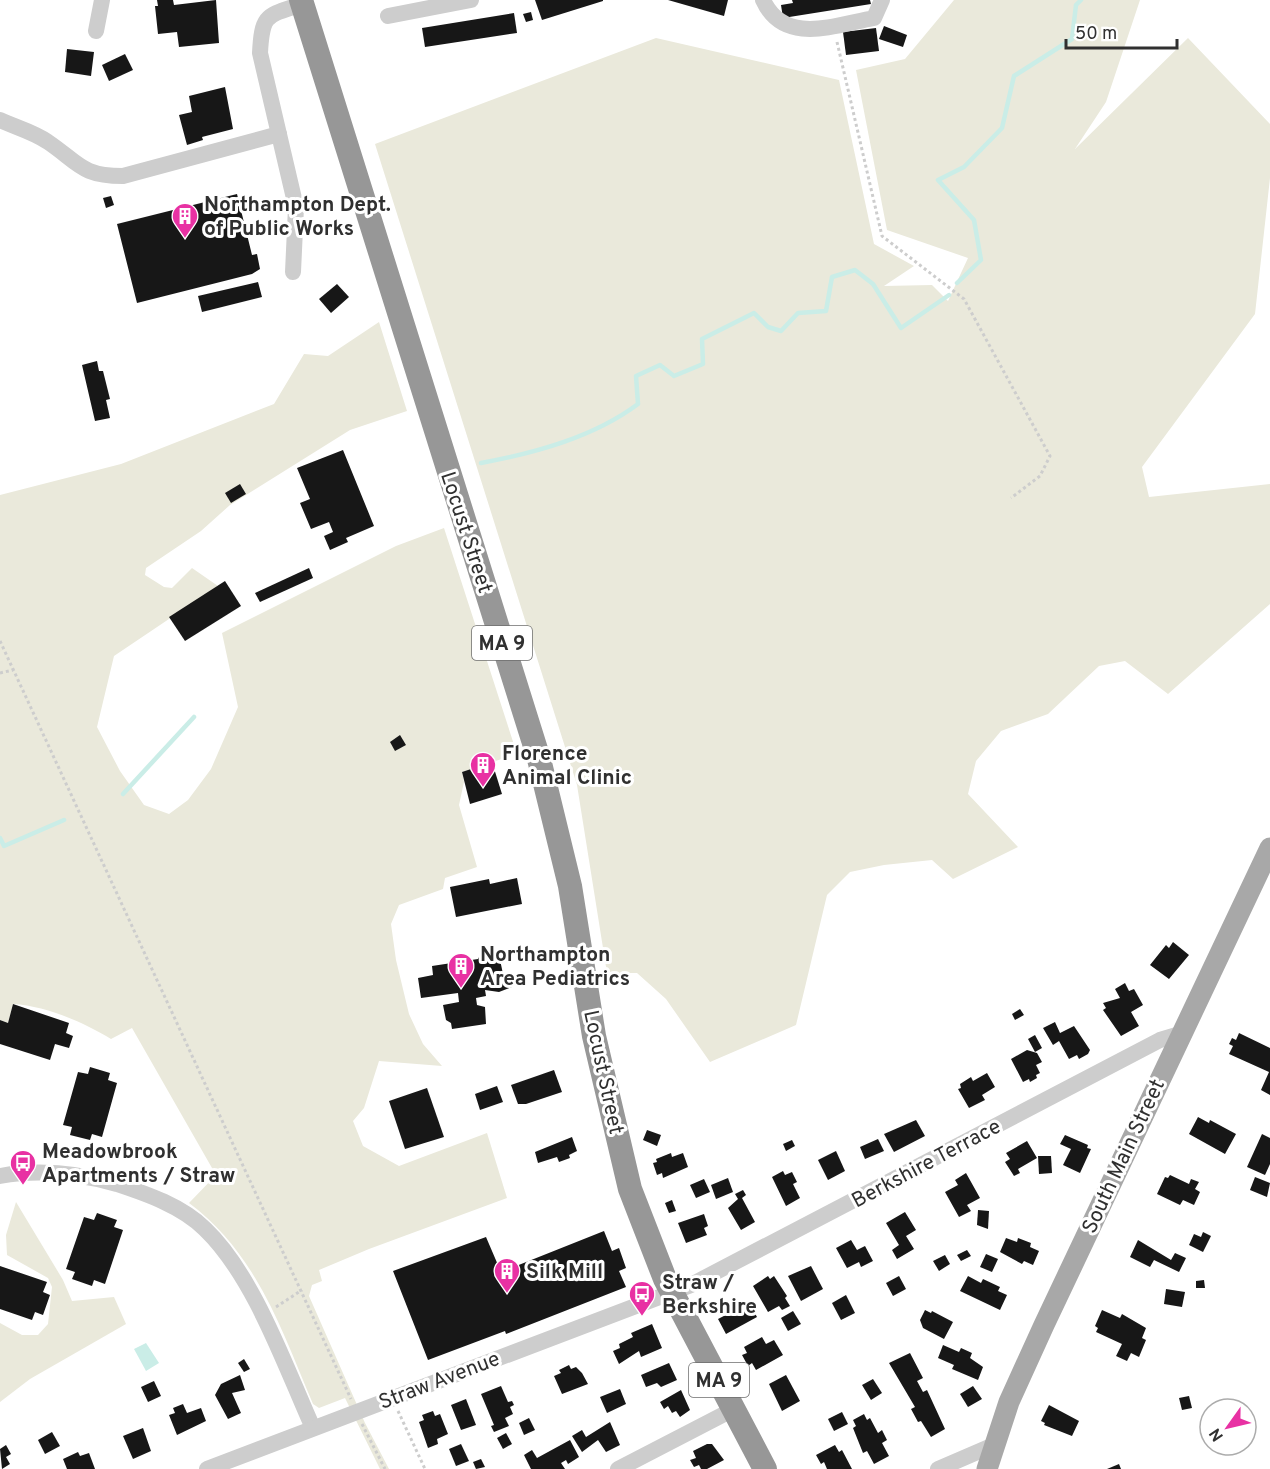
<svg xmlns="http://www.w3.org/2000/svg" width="1270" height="1469" font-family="Overpass,sans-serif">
<rect width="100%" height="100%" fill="#fff"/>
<g fill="#eae9db">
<path d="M954,0h186l-34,102 -31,47 113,-111 82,86v54l-15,136 -113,153 7,30 121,-13v120l-102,90 -43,-33 -26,5 -51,48 -47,17 -25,30 -8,33 50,53 -65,32 -21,-19 -48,5 -34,7 -23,23 -31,130 -86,37 -44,-63 -29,-26h-30l-30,-188 -202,-641 281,-106 183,42 35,164 40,22 -30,20 48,-1 16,16 20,-43 -81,-28 -31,-160 49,-11z"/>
<path d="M379,322l28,89 -57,19 -120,75 -29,26 -55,37 -1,7 19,12 8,1 20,-20 26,18 -104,70 -17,71 23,44 24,34 25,9 19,-14 23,-31 27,-62 -16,-74 174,-87 48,-18 73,226 -55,18 2,10 -5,23 18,62 -32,11 -2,11 -44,16 -8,19 5,36 13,54 14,30 19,22 -63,-5 -15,47 -11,13 10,25 36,20 88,-33 20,65 -138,51 -50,21 3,11 -10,4 -3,11 56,127 24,46h-9l-35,-71 -26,10 -6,-4c-32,-75 -56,-150 -124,-201l27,-28 -84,-147 -21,11c-28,-17 -65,-33 -98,-35l-5,19 -8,-3v-525l121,-31 153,-60 30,-50 24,2z"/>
<path d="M16,1202l47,78 9,21 42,-4 12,27 -96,55 -30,23v-79l22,12h16l10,-11 4,-37 -4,-9 -41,-23 -1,-20z"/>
</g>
<path fill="#caede7" d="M146,1343l13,20 -13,8 -12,-22z"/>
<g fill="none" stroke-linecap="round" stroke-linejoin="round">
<g stroke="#caede7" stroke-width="4.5">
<path d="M957,283l24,-23 -7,-40 -36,-40 26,-13 38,-39 12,-52 58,-37 4,-34 5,-5"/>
<path d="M481,463c54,-10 113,-26 157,-59l-2,-28 24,-11 14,11 29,-12 -1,-25 52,-26 14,14 13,4 17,-18 28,-2 6,-34 23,-7 18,14 28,44 48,-33"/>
<path d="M123,794l71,-77"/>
<path d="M0,838l4,8 60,-26"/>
</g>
</g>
<g fill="#171717">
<path d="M157,0h16l1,5 42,-5 3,43 -40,4 -2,-15 -19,2 -3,-28h3z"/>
<path d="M535,0h68v1l-61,19z"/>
<path d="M668,0h60l-4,16z"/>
<path d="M792,0h78l1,4 -88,14 -2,-13 12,-2z"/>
<path d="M531,12l2,8 -7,2 -3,-8z"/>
<path d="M514,13l3,20 -92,14 -3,-19z"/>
<path d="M884,26l23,9 -4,12 -24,-8z"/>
<path d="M876,28l3,23 -33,4 -3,-23z"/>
<path d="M67,49l27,3 -3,24 -26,-4z"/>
<path d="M125,54l8,16 -24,11 -7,-16z"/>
<path d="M225,87l8,42 -31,8 1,3 -16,5 -8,-30 13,-3 -3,-16z"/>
<path d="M237,194l15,61 5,-1 3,15 -8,5 -115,29 -20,-79z"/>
<path d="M111,196l3,9 -8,3 -3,-10z"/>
<path d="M258,282l4,15 -60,15 -4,-16z"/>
<path d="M337,284l12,13 -18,16 -12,-14z"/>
<path d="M97,361l2,10h4l7,28 -4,1 4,18 -15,3 -13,-56z"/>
<path d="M343,450l31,76 -28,12 2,4 -18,8 -6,-14 9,-4 -4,-10 -18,7 -11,-26 10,-4 -13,-31z"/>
<path d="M240,484l6,10 -15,9 -6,-10z"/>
<path d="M309,568l4,10 -53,24 -5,-9z"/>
<path d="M225,581l16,25 -56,35 -16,-24z"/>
<path d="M400,735l6,10 -11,6 -5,-9z"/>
<path d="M492,762l10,32 -32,10 -8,-32z"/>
<path d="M517,878l5,26 -66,13 -6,-30 39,-8 1,5z"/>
<path d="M1173,942l16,13 -20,24 -19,-14 16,-20 3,3z"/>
<path d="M498,950l5,24 9,13 -13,5 -14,-2 1,6 -10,2 1,7 8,2 1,17 -34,5 -1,-6 -5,-3 -3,-15 16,-3 -1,-9 -37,5 -3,-20 15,-3 -1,-9 46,-7 3,-6z"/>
<path d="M1125,983l4,8 5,-2 9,16 -12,7 8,14 -18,10 -18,-26 3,-2 -3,-5 17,-5 -5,-9z"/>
<path d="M13,1004l56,19 -3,10 7,3 -4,12 -14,-4 -5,16 -50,-16v-24l8,3z"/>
<path d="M1020,1009l4,6 -9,5 -3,-6z"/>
<path d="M1055,1022l5,11 14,-7 16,24 -2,4 -9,5 -2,-4 -8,4 -10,-18 -6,4 -10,-17z"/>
<path d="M1239,1033l31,15v47l-9,-5 8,-18 -40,-18 4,-8 -4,-2 3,-6 4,2z"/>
<path d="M1035,1035l7,13 -7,4 -7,-13z"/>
<path d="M1027,1050l10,3 5,9 -6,3 4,8 -4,2 1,3 -7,4 -1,-3 -6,3 -12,-23z"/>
<path d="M90,1067l20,6 -2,7 9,3 -15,54 -10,-3 -2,6 -20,-5 2,-8 -9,-2 15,-53 10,2z"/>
<path d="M554,1070l8,22 -36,12h-8l-7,-19z"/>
<path d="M987,1073l8,14 -13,8 3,5 -16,8 -11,-19 3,-1 -1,-4 11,-7 2,4z"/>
<path d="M497,1086l6,16 -23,8 -5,-16z"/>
<path d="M427,1088l17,49 -39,12 -16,-48z"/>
<path d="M1198,1117l11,6 1,-3 26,14 -11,20 -36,-20z"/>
<path d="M916,1120l9,16 -31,16 -10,-18z"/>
<path d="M647,1130l14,5 -4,11 -14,-6z"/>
<path d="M1262,1134l8,4v26l-5,11 -18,-8z"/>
<path d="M1065,1135l23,10 -1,3 4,1 -11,24 -17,-8 8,-16 -11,-5z"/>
<path d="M572,1137l5,14 -8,4 1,3 -11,4 -2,-5 -19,6 -3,-11z"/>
<path d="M878,1139l6,12 -19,8 -5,-12z"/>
<path d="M792,1140l3,6 -9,5 -3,-7z"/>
<path d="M1027,1141l10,17 -19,11 2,4 -6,3 -9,-14 5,-3 -4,-6z"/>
<path d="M836,1151l9,20 -17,9 -10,-20z"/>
<path d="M671,1153l1,4 11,-4 5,14 -25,11 -1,-5 -5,2 -4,-12 4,-1 -1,-3z"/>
<path d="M1038,1156h13l1,17 -13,1z"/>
<path d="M783,1171l2,4 7,-3 5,10 -4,2 7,14 -14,8 -14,-29z"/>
<path d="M966,1173l14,25 -13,7 4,6 -12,6 -14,-25 13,-7 -3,-5z"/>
<path d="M1170,1175l19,9 2,-5 8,3 -4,7 5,3 -6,13 -11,-5 -3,5 -23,-11 8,-17 3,1z"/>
<path d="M1255,1177l15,6 -3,14 -17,-7z"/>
<path d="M728,1178l5,14 -17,7 -5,-14z"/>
<path d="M704,1179l6,13 -14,6 -6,-13z"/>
<path d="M743,1190l3,5 -4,3 13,24 -14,8 -13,-22 10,-9 -3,-5z"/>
<path d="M672,1200l4,11 -7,2 -4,-10z"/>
<path d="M978,1210l11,1 -1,18 -11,-4z"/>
<path d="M905,1212l11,18 -10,6 8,13 -17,10 -5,-9 7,-5 -13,-22z"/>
<path d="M97,1213l20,7 -3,7 9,3 -18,54 -11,-4 -2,6 -20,-7 3,-7 -9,-3 18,-52 10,3z"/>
<path d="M704,1214l4,12 -4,2 3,7 -21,8 -8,-20z"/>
<path d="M604,1231l8,20 7,-3 7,20 -7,3 7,16 -120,47 -1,-3 -77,29 -35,-89 93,-34 15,35z"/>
<path d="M1203,1232l8,4 -8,16 -14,-7 5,-11 7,3z"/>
<path d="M1006,1238l11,4 1,-4 13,5 -1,4 9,4 -6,14 -9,-4 -2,3 -22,-12z"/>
<path d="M851,1240l6,10 8,-4 8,15 -12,6 -2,-5 -12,6 -11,-20z"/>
<path d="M1138,1240l33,20 4,-7 11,5 -7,14 -25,-12 -4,7 -20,-10z"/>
<path d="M967,1250l4,6 -10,5 -4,-6z"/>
<path d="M986,1254l12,5 -6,13 -12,-5z"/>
<path d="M945,1255l5,9 -11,7 -6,-10z"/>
<path d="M0,1266l47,16 -4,10 7,3 -7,20 -8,-3 -3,8 -32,-11z"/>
<path d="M811,1266l12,23 -22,12 -13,-25z"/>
<path d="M768,1276l2,3 4,-3 13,20 -2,2 5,8 -8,4 -3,-4 -11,6 -15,-26z"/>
<path d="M899,1276l7,13 -13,7 -7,-13z"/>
<path d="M968,1276l13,7 2,-4 17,8 -2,4 9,4 -7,15 -40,-19z"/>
<path d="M1204,1280l1,8h-9v-7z"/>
<path d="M1166,1289l19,3 -3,15 -18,-3z"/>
<path d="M846,1295l9,18 -14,7 -9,-17z"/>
<path d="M749,1303l8,14 -31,17 -8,-15z"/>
<path d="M925,1310l6,3 1,-2 21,11 -9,17 -21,-11 -3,-8z"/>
<path d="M1102,1310l18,8 2,-4 24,14 -4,10 4,2 -7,17 -8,-4 -4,8 -11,-5 6,-12 -26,-12 2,-4 -3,-2z"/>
<path d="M793,1311l8,13 -13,7 -7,-13z"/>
<path d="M652,1324l10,24 -21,9 -2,-6 -20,13 -6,-13 7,-3 -1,-4 14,-7 -2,-4z"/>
<path d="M762,1337l4,7 8,-4 9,15 -27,15 -4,-7 -4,3 -6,-11 5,-2 -3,-6z"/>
<path d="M943,1345l16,7 2,-4 11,5 -2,5 13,9 -5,13 -26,-11 2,-4 -16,-7z"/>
<path d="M910,1353l13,25 -6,3 6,11 4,-2 18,39 -14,8 -10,-16 -3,1 -7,-13 4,-2 -26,-44z"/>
<path d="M244,1359l6,10 -6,3 -6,-9z"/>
<path d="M669,1363l8,17 -16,7 -4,-4 -11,4 -5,-12z"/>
<path d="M569,1365l2,4 5,-2 6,6 6,11 -26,10 -8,-18 7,-3 -2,-3z"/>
<path d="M240,1375l5,15 -13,3 9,20 -13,6 -13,-24 6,-11z"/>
<path d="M786,1375l14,26 -18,10 -13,-27z"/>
<path d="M873,1379l9,14 -11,7 -9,-15z"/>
<path d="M154,1381l7,15 -13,6 -7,-15z"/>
<path d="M501,1386l7,16 4,-1 2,4 -4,2 3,7 -8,4 4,8 -15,6 -3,-6 3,-1 -13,-31z"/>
<path d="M973,1386l9,13 -14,8 -8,-13z"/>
<path d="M620,1389l6,15 -19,9 -7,-16z"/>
<path d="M681,1390l9,20 -10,7 -4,-6 -4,2 -4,-7 -4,3 -4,-7z"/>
<path d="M1189,1396l3,12 -10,2 -3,-12z"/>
<path d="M466,1399l10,26 -15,5 -10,-25z"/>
<path d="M183,1404l4,9 14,-5 5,13 -29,14 -8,-20 6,-2 -2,-5z"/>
<path d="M1049,1405l30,16 -7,15 -28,-11 1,-2 -4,-2z"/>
<path d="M433,1411l2,5 5,-2 8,20 -11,5 1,5 -10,4 -9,-26 5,-2 -2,-5z"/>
<path d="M842,1412l6,12 -14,7 -6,-12z"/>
<path d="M864,1414l3,6 3,-2 8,15 4,-3 5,10 -5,3 7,13 -15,8 -7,-13 -4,2 -10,-25 3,-2 -3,-6z"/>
<path d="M529,1418l6,12 -11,5 -5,-12z"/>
<path d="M610,1422l10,23 -14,7 -8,-12 -16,12 -10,-16 10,-6 4,7z"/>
<path d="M143,1428l8,23 -18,8 -10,-23z"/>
<path d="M52,1432l8,14 -15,8 -7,-14z"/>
<path d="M506,1433l6,11 -9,5 -6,-11z"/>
<path d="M570,1440l9,17 -11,7 -2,-4 -5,3 4,6h-34l-7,-14 8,-5 5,8z"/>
<path d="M461,1444l8,17 -13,5 -7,-17z"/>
<path d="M707,1444h5l12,16 -17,9h-6l-2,-4 -5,2 -4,-7 6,-2 -3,-7z"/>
<path d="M6,1445l5,9 -5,3 4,7 -8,5 -2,-20z"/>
<path d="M835,1445l4,7 3,-2 10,19h-25l-3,-7 -3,2 -5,-9z"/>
<path d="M78,1452l2,4 9,-3 6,16h-28l-4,-10z"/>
<path d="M481,1459l4,8 -9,2 -3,-7z"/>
<path d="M1119,1464l2,5h-14z"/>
</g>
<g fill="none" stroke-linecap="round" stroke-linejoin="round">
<g stroke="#cdcdcd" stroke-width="3" stroke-dasharray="3 3" stroke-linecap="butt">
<path d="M837,42l45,194 82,63 86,157 -10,20 -29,22"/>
<path d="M0,641l351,758"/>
<path d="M0,673l13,-3"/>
<path d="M276,1307l26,-17"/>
<path d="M398,1411l27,58"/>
<path d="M362,1424l23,45"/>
</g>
<g stroke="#cdcdcd" stroke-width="16">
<path d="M763,0c21,46 72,25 111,18l8,-18"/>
<path d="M388,16l83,-16"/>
<path d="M96,31l6,-31"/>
<path d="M0,120c15,7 34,12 48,22 31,21 33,34 75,34l156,-42"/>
<path d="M293,272l3,-65 -36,-154c2,-40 7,-37 42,-49"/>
<path d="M0,1176c39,-7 78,-3 117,8 30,10 65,22 88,45 49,47 80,137 108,199"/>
<path d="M207,1469l484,-184 469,-245 20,-6"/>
<path d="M618,1469l116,-60"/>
<path d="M938,1469l58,-25"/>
</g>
<path stroke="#a8a8a8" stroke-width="21" d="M987,1469l22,-67 35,-77 226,-477"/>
<path stroke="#979797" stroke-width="24" d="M301,0l238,759 31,127 24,150 36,153 35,90 100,190"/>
</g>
<defs>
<g id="building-pin" transform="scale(1.35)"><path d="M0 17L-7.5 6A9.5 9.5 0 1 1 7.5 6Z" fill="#e831a3" stroke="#fff"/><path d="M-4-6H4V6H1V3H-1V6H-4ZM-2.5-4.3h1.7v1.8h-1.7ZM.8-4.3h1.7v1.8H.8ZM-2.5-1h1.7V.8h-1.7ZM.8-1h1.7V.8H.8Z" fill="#fff"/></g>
<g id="bus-pin" transform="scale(1.35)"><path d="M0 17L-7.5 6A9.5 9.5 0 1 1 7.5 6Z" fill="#e831a3" stroke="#fff"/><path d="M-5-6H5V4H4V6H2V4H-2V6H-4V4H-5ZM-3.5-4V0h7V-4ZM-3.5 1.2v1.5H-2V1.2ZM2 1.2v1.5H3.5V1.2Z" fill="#fff"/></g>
</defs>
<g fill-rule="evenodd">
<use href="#building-pin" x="185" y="216"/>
<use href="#building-pin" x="483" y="765"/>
<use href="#building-pin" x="461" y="966"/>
<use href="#bus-pin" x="23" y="1163"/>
<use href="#building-pin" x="507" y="1271"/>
<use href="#bus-pin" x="642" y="1294"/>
</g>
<g text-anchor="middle" stroke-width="6" stroke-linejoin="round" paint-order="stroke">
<g fill="#fff" stroke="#6e6e6e" stroke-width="1.5">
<rect x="472" y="626" width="60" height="34" rx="4.5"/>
<rect x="689" y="1363" width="60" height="34" rx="4.5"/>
</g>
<g font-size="20" font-weight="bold" fill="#303030">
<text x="502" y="650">MA 9</text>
<text x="719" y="1387">MA 9</text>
</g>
<g font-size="21" font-weight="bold" fill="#303030" stroke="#fff" text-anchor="start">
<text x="204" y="211">Northampton Dept.<tspan x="204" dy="24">of Public Works</tspan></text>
<text x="502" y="760">Florence<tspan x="502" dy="24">Animal Clinic</tspan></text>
<text x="480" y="961">Northampton<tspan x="480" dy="24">Area Pediatrics</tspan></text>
<text x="42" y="1158">Meadowbrook<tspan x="42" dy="24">Apartments / Straw</tspan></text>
<text x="526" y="1278">Silk Mill</text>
<text x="662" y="1289">Straw /<tspan x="662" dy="24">Berkshire</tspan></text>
</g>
<g font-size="21" fill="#303030" stroke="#fff">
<text transform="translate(467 532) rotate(72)" y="7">Locust Street</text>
<text transform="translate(604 1072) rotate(78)" y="7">Locust Street</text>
<text transform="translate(1123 1156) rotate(-65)" y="7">South Main Street</text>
<text transform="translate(926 1163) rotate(-28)" y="7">Berkshire Terrace</text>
<text transform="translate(439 1380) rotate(-21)" y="7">Straw Avenue</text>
</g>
</g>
<g transform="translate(1228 1427) rotate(236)"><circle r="28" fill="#ffffff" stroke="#acacac" stroke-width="1.5"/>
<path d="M0-4.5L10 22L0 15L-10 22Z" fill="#e831a3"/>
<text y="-9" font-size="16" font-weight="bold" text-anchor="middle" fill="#303030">N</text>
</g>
<path d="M1066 39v9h111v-9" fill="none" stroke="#303030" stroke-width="3"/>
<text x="1075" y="39" font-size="18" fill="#303030" stroke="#ffffff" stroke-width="4.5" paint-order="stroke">50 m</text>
</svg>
